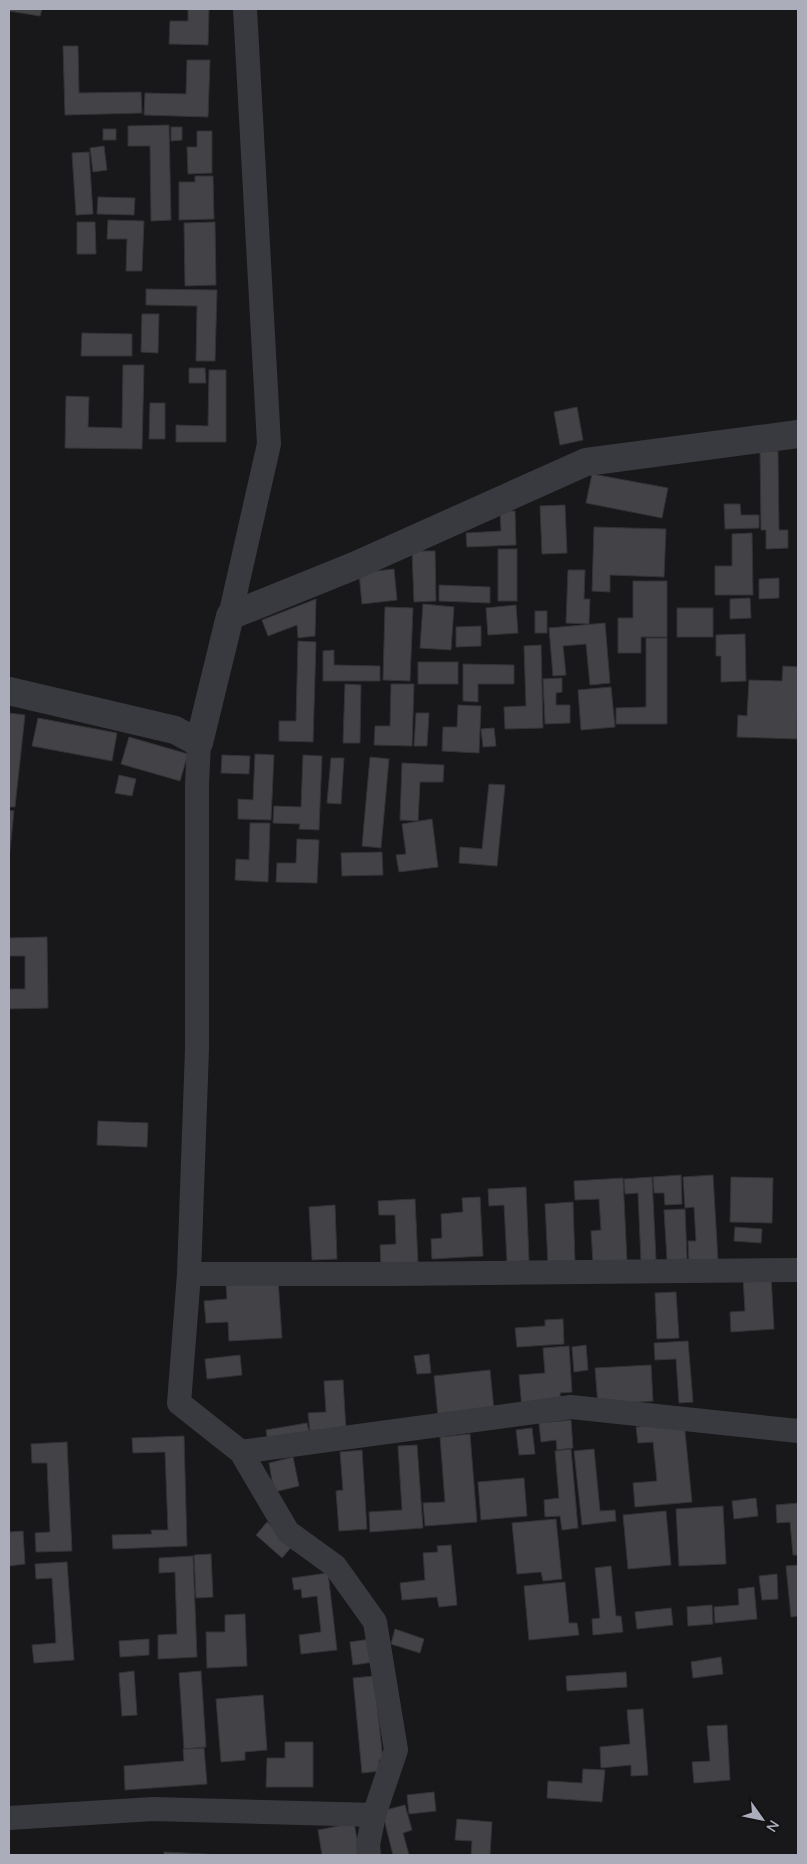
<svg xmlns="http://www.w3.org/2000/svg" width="807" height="1864" font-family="Mulish,sans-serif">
<rect width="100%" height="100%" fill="#18181a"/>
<g fill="#434347" stroke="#333236">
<path d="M9,9h33l-2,7 -31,-5z"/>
<path d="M188,9h21l-1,36 -39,-1 1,-23h18z"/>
<path d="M63,46h15l1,47 62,-1 1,21 -77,2z"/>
<path d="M187,60h23l-2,57 -64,-2 1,-22 41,1z"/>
<path d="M169,125l2,95 -20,1 -1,-75h-22v-20z"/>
<path d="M171,127h11v13l-11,1z"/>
<rect x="103" y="129" width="13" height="11"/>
<path d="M197,131h15v42l-24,1 -1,-27h10z"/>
<path d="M104,146l3,24 -14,2 -3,-24z"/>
<path d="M89,152l4,62 -17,1 -4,-62z"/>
<path d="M195,176h18l1,43 -35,1v-38h16z"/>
<path d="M98,197l37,1 -1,17 -37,-1z"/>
<path d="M108,220l36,1 -2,50h-16l1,-32h-20z"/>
<path d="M77,222h18l1,32h-19z"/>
<path d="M215,222l1,63 -31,1 -1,-63z"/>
<path d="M146,289l71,1 -2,71h-19l1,-55 -51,-1z"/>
<path d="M142,314h17l-1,39 -17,-1z"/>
<path d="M82,333l50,1v22h-51z"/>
<path d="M123,365h21l-2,84 -77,-1 1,-52 23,1 -1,30 34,1z"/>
<path d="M189,368h16l1,15h-17z"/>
<path d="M209,370h17v72h-50v-17l32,1z"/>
<path d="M150,403h15v36h-16z"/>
<path d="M577,407l6,33 -23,5 -6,-33z"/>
<path d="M760,451h18l1,79h9v18l-22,1v-19h-5z"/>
<path d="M592,474l76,14 -6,30 -76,-15z"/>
<path d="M724,504h16l1,11h18v13l-34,1z"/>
<path d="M565,505l2,48 -25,1 -2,-48z"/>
<path d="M500,511h15l1,34 -49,2 -1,-14 35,-2z"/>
<path d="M594,527l72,2 -2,48 -54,-2v17l-18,-1z"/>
<path d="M752,533l1,62h-38v-29h17v-32z"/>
<rect x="498" y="549" width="19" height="52"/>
<path d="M412,551h23l1,50 -22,1z"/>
<path d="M394,569l3,31 -35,4 -3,-31z"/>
<path d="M568,570h17l-1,29h6l-1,25 -23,-1z"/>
<path d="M779,578v20l-20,1v-20z"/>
<path d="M633,581h34v56h-26v16h-23v-35h15z"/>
<path d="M439,585l51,2v16l-51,-2z"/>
<path d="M750,598l1,20 -21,1v-20z"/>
<path d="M316,599l-1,37 -17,2 -1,-13 -29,11 -6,-16z"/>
<path d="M423,604l31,3 -3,43 -31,-2z"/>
<path d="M516,605l2,28 -30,2 -2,-27z"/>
<path d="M385,607l28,1 -3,73 -27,-1z"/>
<rect x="677" y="608" width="36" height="29"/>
<rect x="535" y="611" width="12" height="22"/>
<path d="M605,623l5,60 -20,2 -4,-41 -23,2 3,29 -13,1 -4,-48z"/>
<path d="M481,626v20l-25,1v-20z"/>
<path d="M745,634l1,47 -25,1v-26h-5v-21z"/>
<path d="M646,638h21v86h-51v-16l30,-1z"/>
<path d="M298,641l18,1 -3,100 -34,-1v-20h17z"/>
<path d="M541,645l2,83 -38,1 -1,-22 22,-1 -2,-60z"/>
<path d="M334,650v15l46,1v15h-57v-30z"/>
<rect x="418" y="662" width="40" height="22"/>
<path d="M463,664l51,1v19h-36v18l-15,-1z"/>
<path d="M783,666l15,1 -1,72 -60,-2 1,-22 9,1 2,-36 33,1z"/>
<path d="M562,678v14l-6,1v12h14v18l-25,1 -2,-45z"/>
<path d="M345,684l16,1 -1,58h-17z"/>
<path d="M391,684h23l-2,62 -38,-1 1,-19h15z"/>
<path d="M611,687l4,40 -34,3 -3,-40z"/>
<path d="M458,705l23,1 -2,47 -37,-2 1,-24h14z"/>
<path d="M9,713l16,2 -10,92h-6z"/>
<path d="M416,713h13l-2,33h-13z"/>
<path d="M38,718l79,15 -5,28 -80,-15z"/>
<path d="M494,728l2,18 -13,1 -2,-18z"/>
<path d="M129,737l59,17 -8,27 -59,-17z"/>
<path d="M255,754l19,1 -3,65 -33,-1v-20l15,1z"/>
<path d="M222,755l28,1 -1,18 -28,-1z"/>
<path d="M303,755l19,1 -3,74 -20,-1 1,-5 -27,-1 1,-17 27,1z"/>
<path d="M370,757l19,2 -8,89 -19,-2z"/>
<path d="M331,758h13l-3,46 -14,-1z"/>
<path d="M402,763l42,2 -1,17h-23l-2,39 -18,-1z"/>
<path d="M119,775l17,4 -4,17 -17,-3z"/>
<path d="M489,784l16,1 -8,81 -38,-3 1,-16 22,2z"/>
<path d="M9,810l5,1 -5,49z"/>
<path d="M432,819l6,48 -39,5 -3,-17 10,-1 -4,-30z"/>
<path d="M250,823h20l-2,59 -33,-2 1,-21 13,1z"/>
<path d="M297,839l22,1 -2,43 -41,-1 1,-19h19z"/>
<path d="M382,852l1,23 -41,1 -1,-23z"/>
<path d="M47,937l1,71 -39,1v-20h16v-33h-16v-18z"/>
<path d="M98,1121l50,2 -1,24 -50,-2z"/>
<path d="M681,1175l1,29 -17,1 -1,-12h-10l-1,-16z"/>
<path d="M713,1175l5,86 -29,1 -1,-21h8l-2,-34 -9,1 -2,-31z"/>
<path d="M652,1177l4,83 -15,1 -3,-68 -13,1 -1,-15z"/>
<path d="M731,1177l42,1 -1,45 -42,-1z"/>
<path d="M623,1178l4,83 -34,2 -2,-32 10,-1 -2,-31 -24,1 -1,-19z"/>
<path d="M526,1187l3,74 -22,1 -3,-57 -15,1 -1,-17z"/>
<path d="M480,1197l3,59 -51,3 -1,-20 11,-1 -1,-24 22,-2 -1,-14z"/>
<path d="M415,1199l3,64 -37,3 -1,-21 16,-1 -1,-29h-16l-1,-14z"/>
<path d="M573,1202l2,60 -27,2 -3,-60z"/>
<path d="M335,1205l2,54 -25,1 -3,-53z"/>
<path d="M685,1209l2,50 -20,1 -3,-50z"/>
<path d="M735,1227l27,2 -1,14 -27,-2z"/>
<path d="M771,1276l3,53 -43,3 -1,-20 15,-1 -2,-33z"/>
<path d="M278,1279l4,59 -53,3 -1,-19 -22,1 -2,-22 23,-2 -1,-16z"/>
<path d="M676,1292l3,46 -22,1 -2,-46z"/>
<path d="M563,1319l1,25 -47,3 -2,-19 30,-2v-6z"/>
<path d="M688,1341l5,61 -14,1 -3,-44 -21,1 -1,-17z"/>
<path d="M586,1345l2,25 -14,2 -2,-25z"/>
<path d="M569,1346l3,46 -12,1 1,13 -39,3 -3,-34 26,-2 -2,-25z"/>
<path d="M429,1354l2,19 -14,1 -3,-18z"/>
<path d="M240,1355l2,20 -35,4 -2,-20z"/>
<path d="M651,1365l2,36 -55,4 -3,-37z"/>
<path d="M490,1370l4,40 -56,6 -4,-40z"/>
<path d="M343,1380l3,50 -36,2 -2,-19 18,-1 -2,-31z"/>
<path d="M571,1420l2,28 -16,2 -1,-10 -15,2 -2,-19z"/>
<path d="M684,1422l8,80 -57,5 -2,-24 24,-2 -4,-39 -15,1 -2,-16z"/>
<path d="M307,1423l3,13 -42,7 -2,-13z"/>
<path d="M532,1428l3,26 -16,1 -3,-25z"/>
<path d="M470,1434l7,88 -52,4 -2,-23 22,-1 -5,-65z"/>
<path d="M184,1436l3,110 -74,3 -1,-14 40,-1 -1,-4h17l-3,-78 -32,1 -1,-15z"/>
<path d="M67,1442l5,109 -36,1 -1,-19 15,-1 -3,-69h-15l-1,-19z"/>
<path d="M417,1445l6,83 -53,4 -1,-20 33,-2 -4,-64z"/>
<path d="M571,1449l7,79 -16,2 -2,-14 -15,1 -1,-17 15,-2 -4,-47z"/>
<path d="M594,1449l6,62 15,-1 1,11 -34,4 -8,-74z"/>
<path d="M362,1450l5,79 -28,2 -3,-40 7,-1 -3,-38z"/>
<path d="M293,1457l6,29 -25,6 -5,-29z"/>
<path d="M524,1478l3,38 -46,4 -3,-38z"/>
<path d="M756,1498l2,18 -24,3 -2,-18z"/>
<path d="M798,1503v52h-5l-3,-33 -13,1 -1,-18z"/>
<path d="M723,1506l3,58 -47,2 -3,-57z"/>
<path d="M666,1511l5,54 -43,4 -5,-54z"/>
<path d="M556,1519l6,60 -19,2 -2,-9 -24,2 -5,-51z"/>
<path d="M267,1522l26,23 -11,13 -26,-23z"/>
<path d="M23,1531l2,33 -16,2v-34z"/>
<path d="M451,1545l6,60 -18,2 -2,-10 -35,3 -2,-17 25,-3 -2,-27 15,-1 -1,-6z"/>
<path d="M211,1554l2,43 -17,1 -2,-43z"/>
<path d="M193,1556l4,101 -39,2v-24l19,-1 -2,-62 -16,1v-15z"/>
<path d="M67,1562l7,98 -40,3 -2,-18 24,-2 -4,-65 -16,1 -1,-15z"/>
<path d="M798,1565v51l-7,1 -5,-51z"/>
<path d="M611,1566l5,50h5l2,16 -30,3 -1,-16 8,-1 -5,-50z"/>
<path d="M328,1573l9,77 -36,4 -2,-19 22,-3 -4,-36 -15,2 -1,-9 -7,1 -2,-12z"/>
<path d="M777,1574l1,25 -16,1 -3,-24z"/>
<path d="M565,1582l4,41h8l2,12 -50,5 -5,-54z"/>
<path d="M754,1587l3,32 -42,4 -1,-16 25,-2 -1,-16z"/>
<path d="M712,1605l1,19 -25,2 -1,-19z"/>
<path d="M671,1608l2,17 -36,4 -2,-17z"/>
<path d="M245,1614l2,52 -40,2 -1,-36h19v-17z"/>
<path d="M395,1629l29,10 -4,14 -29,-9z"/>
<path d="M149,1639v16l-29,2 -1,-16z"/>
<path d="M371,1639l3,23 -21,3 -3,-23z"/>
<path d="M721,1657l2,17 -30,4 -2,-16z"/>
<path d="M134,1671l3,44 -15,1 -3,-43z"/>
<path d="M201,1671l5,76 -22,2 -5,-76z"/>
<path d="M626,1672l1,15 -60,4 -1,-15z"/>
<path d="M374,1676l9,84h-4l1,11 -18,2 -9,-95z"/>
<path d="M263,1695l4,55 -22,2v8l-24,2 -5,-63z"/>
<path d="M643,1709l5,66 -17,1v-11l-30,3 -1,-21 30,-3 -3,-34z"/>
<path d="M727,1725l3,55 -36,3 -2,-21 18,-1 -3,-35z"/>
<path d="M285,1742h28v45h-47l1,-29h18z"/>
<path d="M204,1748l3,36 -82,6 -1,-24 60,-5 -1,-12z"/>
<path d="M583,1769l22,1 -3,32 -55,-4 1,-17 34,2z"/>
<path d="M434,1792l2,19 -27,3 -2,-19z"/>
<path d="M405,1805l7,25 -9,3 6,22h-16l-11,-44z"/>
<path d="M457,1819l35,3 -2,33h-19l1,-14 -17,-1z"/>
<path d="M354,1823l6,32h-38l-4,-25z"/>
<path d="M164,1852l59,3h-59z"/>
</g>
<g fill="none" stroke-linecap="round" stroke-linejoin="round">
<g stroke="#393a3f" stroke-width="24">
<path d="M230,616l39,-172 -24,-435"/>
<path d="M199,743l-2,41v265l-8,225 -10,129 62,49 47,80 47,34 40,56 21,128 -22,65 -6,30 1,10"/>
<path d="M189,1274h205l404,-4"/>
<path d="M241,1452l330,-45 227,24"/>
<path d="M9,1818l144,-9 221,6"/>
</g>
<path stroke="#393a3f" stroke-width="28" d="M9,691l166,39 24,13 31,-127 124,-50 232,-104 212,-28"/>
</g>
<rect width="807" height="1864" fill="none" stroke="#abaeba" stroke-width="20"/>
<g transform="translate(762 1819) rotate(123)" stroke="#131315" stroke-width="4" paint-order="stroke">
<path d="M0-4L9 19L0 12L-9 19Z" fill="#abaeba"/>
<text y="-8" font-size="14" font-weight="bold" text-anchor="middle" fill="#abaeba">N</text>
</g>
</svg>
